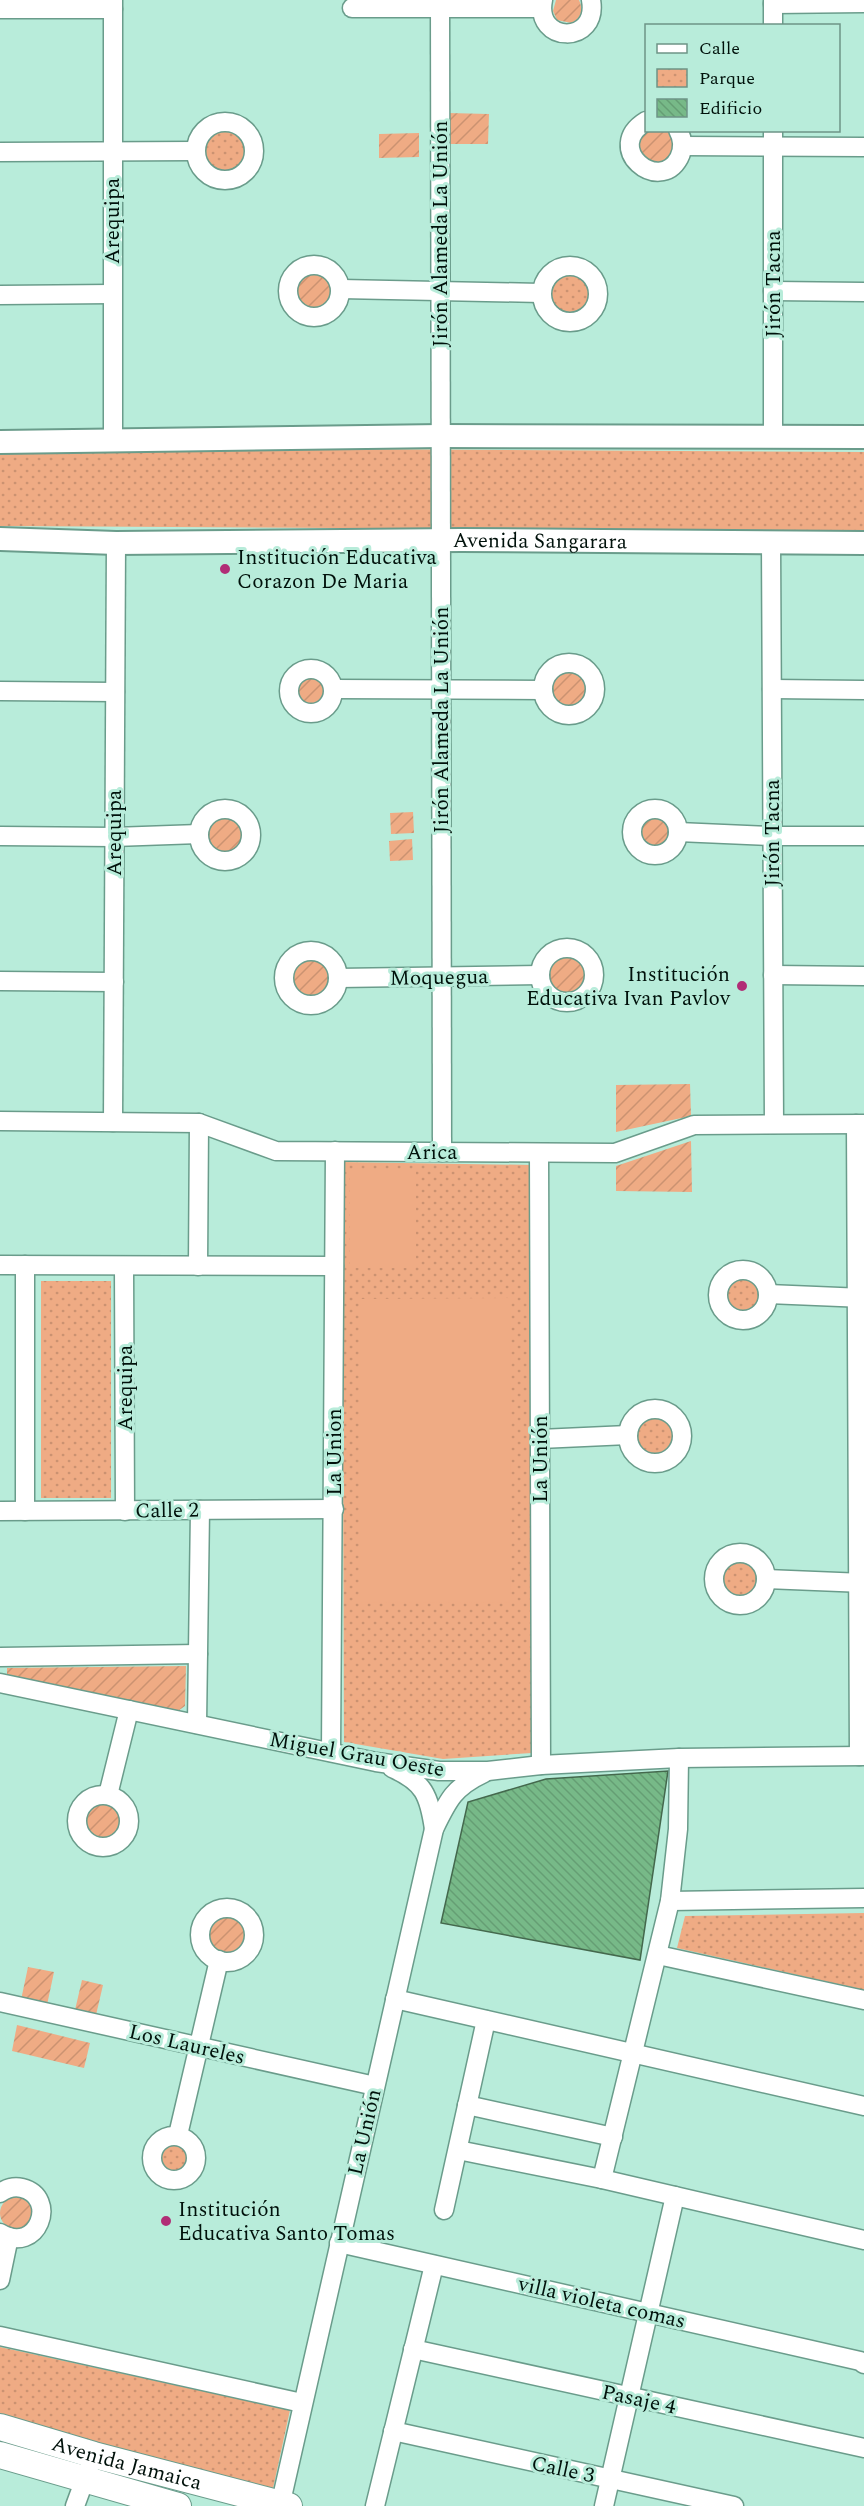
<svg xmlns="http://www.w3.org/2000/svg" width="864" height="2506" font-family="Spectral,serif">
<defs>
<pattern id="park-dots" width="8" height="8" patternUnits="userSpaceOnUse" patternTransform="scale(1.5)"><rect width="8" height="8" fill="#efab84"/><path d="M2 2h.1M6 6h.1" fill="none" stroke="#cb9271" stroke-width="1.8" stroke-linecap="round"/></pattern>
<pattern id="garden-furrows" width="10" height="10" patternUnits="userSpaceOnUse" patternTransform="scale(1.5)"><rect width="10" height="10" fill="#efab84"/><path d="M-1 1l2-2M0 10L10 0M9 11l2-2" fill="none" stroke="#cb9271"/></pattern>
<pattern id="building-back-hatch" width="6" height="6" patternUnits="userSpaceOnUse" patternTransform="scale(1.5)"><rect width="6" height="6" fill="#77b988"/><path d="M-1 5l2 2M0 0l6 6M5-1l2 2" fill="none" stroke="#659e74"/></pattern>
</defs>
<rect width="100%" height="100%" fill="#b8ecda"/>
<g fill="url(#park-dots)">
<circle cx="225" cy="151" r="24"/>
<circle cx="570" cy="293" r="21"/>
<path d="M0,447l864,5v79l-864,-5z"/>
<path d="M342,1162l190,3v588l-89,6 -99,-17z"/>
<circle cx="742" cy="1294" r="19"/>
<rect x="41" y="1281" width="70" height="217"/>
<circle cx="655" cy="1437" r="23"/>
<circle cx="740" cy="1579" r="22"/>
<path d="M864,1913v77l-187,-42 8,-32z"/>
<circle cx="173" cy="2158" r="15"/>
<path d="M0,2347l290,63 -18,83 -272,-79z"/>
</g>
<g fill="url(#garden-furrows)">
<path d="M556,0h23c5,10 2,19 -8,23l-14,-3 -4,-9z"/>
<path d="M448,113l41,1 -1,30h-40z"/>
<path d="M646,130l26,1 4,20 -15,13 -20,-5 -6,-19z"/>
<path d="M419,133v24l-40,1v-24z"/>
<circle cx="314" cy="292" r="19"/>
<circle cx="569" cy="688" r="18"/>
<circle cx="311" cy="690" r="19"/>
<path d="M413,812l1,21 -23,1 -1,-21z"/>
<circle cx="225" cy="834" r="21"/>
<circle cx="654" cy="831" r="17"/>
<path d="M412,839l1,21 -23,1 -1,-20z"/>
<circle cx="567" cy="975" r="18"/>
<circle cx="311" cy="978" r="20"/>
<path d="M690,1084l1,32 -75,16v-47z"/>
<path d="M691,1141l1,51 -76,-1v-25z"/>
<path d="M186,1666l-1,40 -10,7 -168,-37v-8z"/>
<circle cx="103" cy="1821" r="18"/>
<circle cx="227" cy="1935" r="18"/>
<path d="M28,1967l26,5 -7,33 -26,-5z"/>
<path d="M82,1980l21,5 -7,30 -21,-5z"/>
<path d="M17,2025l73,18 -6,25 -72,-17z"/>
<circle cx="16" cy="2213" r="16"/>
</g>
<g fill="#efab84">
<rect x="350" y="1170" width="66" height="98"/>
<path d="M510,1298l1,304 -151,1v-304z"/>
</g>
<path fill="url(#building-back-hatch)" stroke="#44684d" stroke-width="1.5" d="M668,1771l-28,189 -199,-37 27,-121 78,-23z"/>
<g fill="none" stroke-linecap="round" stroke-linejoin="round">
<g stroke="#6a9c8b" stroke-width="21">
<g id="minor">
<path d="M440,0l2,1152"/>
<path d="M543,0c-9,44 56,45 48,0"/>
<path d="M773,0v26"/>
<path d="M773,4l91,-1"/>
<path d="M352,8h189"/>
<path d="M0,9h113"/>
<path d="M646,121c-44,27 13,74 33,37 5,-10 4,-19 -1,-28"/>
<circle cx="225" cy="151" r="29"/>
<path d="M683,146l181,1"/>
<path d="M0,152l195,-1"/>
<circle cx="314" cy="291" r="26"/>
<circle cx="570" cy="294" r="28"/>
<path d="M341,289l200,4"/>
<path d="M773,291l91,1"/>
<path d="M0,295l112,-1"/>
<path d="M773,437v-307"/>
<path d="M113,442v-442"/>
<path d="M771,542l3,582"/>
<circle cx="569" cy="689" r="26"/>
<circle cx="311" cy="691" r="22"/>
<path d="M334,689l209,1"/>
<path d="M772,689l92,1"/>
<path d="M0,691l115,1"/>
<circle cx="225" cy="835" r="26"/>
<circle cx="655" cy="832" r="23"/>
<path d="M678,832l93,4h93"/>
<path d="M0,836l114,1 85,-3"/>
<circle cx="567" cy="975" r="27"/>
<circle cx="311" cy="978" r="27"/>
<path d="M773,975l91,1"/>
<path d="M338,978l202,-3"/>
<path d="M0,981l114,1"/>
<path d="M0,1121l199,2 77,28 339,2 79,-28 170,-1"/>
<path d="M113,1122l3,-579"/>
<path d="M856,1124l3,632"/>
<path d="M539,1153l2,612"/>
<path d="M0,1265l334,1"/>
<path d="M25,1265v246"/>
<path d="M124,1266l1,245"/>
<path d="M198,1266l1,-143"/>
<circle cx="743" cy="1295" r="25"/>
<path d="M768,1294l96,4"/>
<circle cx="655" cy="1436" r="27"/>
<path d="M540,1439l88,-4"/>
<path d="M0,1511l334,-2"/>
<circle cx="740" cy="1579" r="26"/>
<path d="M766,1579l98,4"/>
<path d="M0,1657l198,-3"/>
<path d="M0,1683l376,79 63,9h49l53,-6 138,-7 185,-2"/>
<path d="M197,1724l3,-214"/>
<path d="M331,1752l4,-601"/>
<path d="M392,1768c32,14 37,27 42,61"/>
<circle cx="103" cy="1821" r="26"/>
<path d="M108,1795l21,-85"/>
<path d="M670,1901l194,-3"/>
<circle cx="227" cy="1935" r="27"/>
<path d="M658,1955l206,45"/>
<path d="M395,1999l469,107"/>
<path d="M0,2002l375,84"/>
<path d="M467,2105l146,32"/>
<path d="M178,2135l41,-175"/>
<circle cx="174" cy="2158" r="22"/>
<path d="M458,2150l144,29 262,61"/>
<path d="M602,2179l68,-278 8,-72 1,-71"/>
<path d="M0,2193c7,-5 14,-7 22,-5 37,9 16,68 -22,45"/>
<path d="M444,2210l42,-190"/>
<path d="M339,2243l521,118 4,3"/>
<path d="M0,2280l9,-43"/>
<path d="M0,2336l302,67"/>
<path d="M413,2349l451,99"/>
<path d="M393,2431l341,75"/>
<path d="M75,2506l14,-38"/>
<path d="M280,2506l154,-677c14,-29 20,-42 50,-56"/>
<path d="M375,2506l59,-241"/>
<path d="M604,2506l71,-310"/>
</g>
</g>
<g stroke="#6a9c8b" stroke-width="26">
<g id="tertiary">
<path d="M0,442l441,-6 423,1"/>
<path id="s1" d="M0,539l116,4 345,-3 403,3"/>
</g>
</g>
<g stroke="#6a9c8b" stroke-width="28">
<g id="secondary">
<path id="s2" d="M0,2427l94,28 195,51"/>
<path d="M0,2455l178,51"/>
</g>
</g>
<use href="#minor" stroke="#fff" stroke-width="18"/>
<use href="#tertiary" stroke="#fff" stroke-width="22"/>
<use href="#secondary" stroke="#fff" stroke-width="26"/>
</g>
<g fill="#b12d76" stroke="#b8ecda" stroke-width="2">
<circle cx="225" cy="569" r="6"/>
<circle cx="742" cy="986" r="6"/>
<circle cx="166" cy="2221" r="6"/>
</g>
<g text-anchor="middle" stroke-width="6" stroke-linejoin="round" paint-order="stroke">
<g font-size="21" fill="#00110b" stroke="#b8ecda">
<text transform="translate(112 221) rotate(-90)" y="7">Arequipa</text>
<text transform="translate(440 234) rotate(-90)" y="7">Jirón Alameda La Unión</text>
<text transform="translate(773 284) rotate(-90)" y="7">Jirón Tacna</text>
<text dy="7" stroke="none"><textPath href="#s1" startOffset="540">Avenida Sangarara</textPath></text>
<text transform="translate(441 720) rotate(-90)" y="7">Jirón Alameda La Unión</text>
<text transform="translate(114 833) rotate(-90)" y="7">Arequipa</text>
<text transform="translate(772 833) rotate(-90)" y="7">Jirón Tacna</text>
<text transform="translate(439 977) rotate(-1)" y="7">Moquegua</text>
<text x="432" y="1159">Arica</text>
<text transform="translate(125 1388) rotate(-90)" y="7">Arequipa</text>
<text transform="translate(334 1452) rotate(-90)" y="7">La Union</text>
<text transform="translate(540 1459) rotate(-90)" y="7">La Unión</text>
<text transform="translate(167 1510) rotate(-1)" y="7">Calle 2</text>
<text transform="translate(357 1754) rotate(10)" y="7">Miguel Grau Oeste</text>
<text transform="translate(187 2044) rotate(13)" y="7">Los Laureles</text>
<text transform="translate(364 2132) rotate(-77)" y="7">La Unión</text>
<text transform="translate(602 2302) rotate(13)" y="7">villa violeta comas</text>
<text transform="translate(639 2399) rotate(12)" y="7">Pasaje 4</text>
<text dy="7" stroke="none"><textPath href="#s2" startOffset="132">Avenida Jamaica</textPath></text>
<text transform="translate(563 2469) rotate(12)" y="7">Calle 3</text>
</g>
<g font-size="21" fill="#00110b" stroke="#b8ecda" text-anchor="start">
<text x="237" y="564">Institución Educativa<tspan x="237" dy="24">Corazon De Maria</tspan></text>
<text x="730" y="981" text-anchor="end">Institución<tspan x="730" dy="24">Educativa Ivan Pavlov</tspan></text>
<text x="178" y="2216">Institución<tspan x="178" dy="24">Educativa Santo Tomas</tspan></text>
</g>
</g>
<rect x="645" y="24" width="195" height="108" fill="#b8ecda" stroke="#6e9487" stroke-width="1.5"/>
<rect x="657" y="44" width="30" height="9" fill="#ffffff" stroke="#6e9487" stroke-width="1.5"/>
<text x="699" y="54" font-size="18" fill="#00110b">Calle</text>
<rect x="657" y="69" width="30" height="18" fill="url(#park-dots)" stroke="#6e9487" stroke-width="1.5"/>
<text x="699" y="84" font-size="18" fill="#00110b">Parque</text>
<rect x="657" y="99" width="30" height="18" fill="url(#building-back-hatch)" stroke="#6e9487" stroke-width="1.5"/>
<text x="699" y="114" font-size="18" fill="#00110b">Edificio</text>
</svg>
